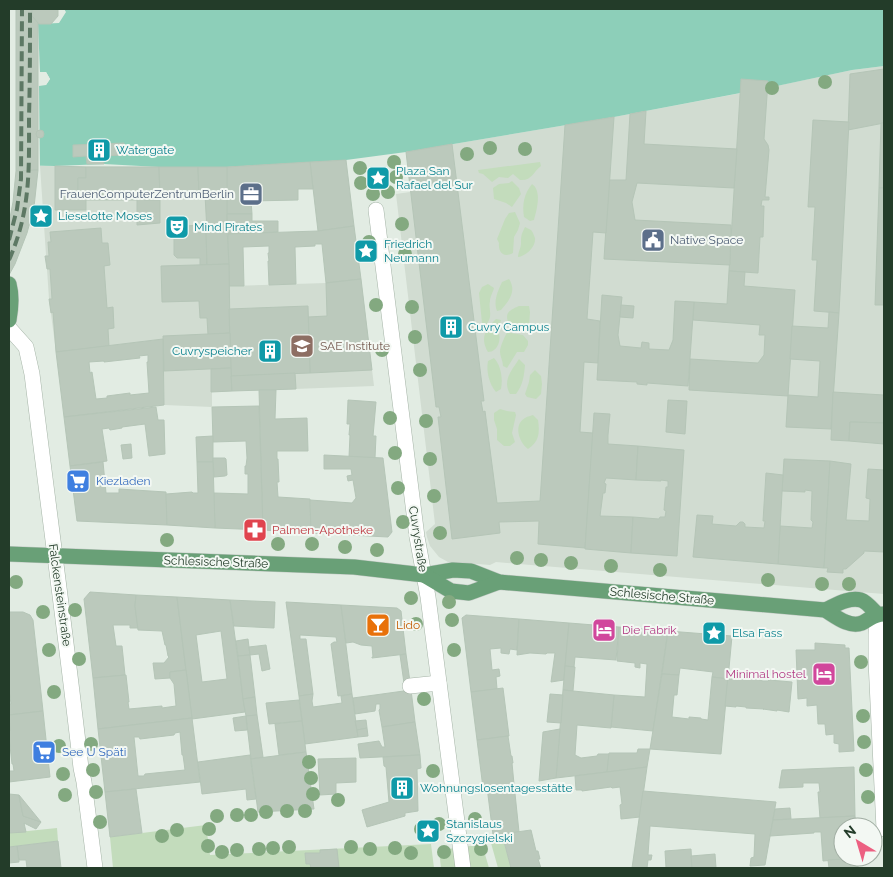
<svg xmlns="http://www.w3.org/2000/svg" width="893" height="877" font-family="Raleway,sans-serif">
<rect width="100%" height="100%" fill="#e2ece3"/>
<g fill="#d1dcd1">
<path d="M884,66v528l-365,-30 -23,-2 -6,3 -37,-3h-5l-9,-5 -9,-11 -3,-9 -1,-5 9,-8 -39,-330 14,-2 -4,-40 208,-35 138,-26 100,-21z"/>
<path d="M40,166l187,1 2,119 97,-3 35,-4 13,107 -162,6v15l-48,-2 -1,-66 -107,13 -7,-53z"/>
</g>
<g fill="#c3dcbc">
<path d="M540,162l1,4c-8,6 -9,15 -21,14l-7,-6 -5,4 -9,-1 -7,5 -9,-8 -4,-1 -1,-3z"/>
<path d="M512,181l7,7 2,6 -9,13 -6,-4 -12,-4 -1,-11 6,-4 10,-1z"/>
<path d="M532,184c10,7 5,25 2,36l-4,1 -6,-4c-2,-13 0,-23 8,-33z"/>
<path d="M515,212l5,11 -2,7 -4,7 -1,16c-9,5 -15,0 -14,-10l-2,-4 8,-20 4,-6z"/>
<path d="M525,227l6,3c2,2 3,6 4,8 1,9 -9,18 -17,19 0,-5 3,-9 3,-13 0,-8 0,-9 4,-17z"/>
<path d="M509,279c8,12 0,22 -8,31l-4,1c-4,-10 1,-20 5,-29z"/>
<path d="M488,284l6,4c-1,4 -4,9 -4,13 -2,10 4,14 -4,24l-4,-2 -3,-30 3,-6z"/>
<path d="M519,306h10l1,6 -1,14c-6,3 -11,3 -18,1 -7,-11 -5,-16 8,-21z"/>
<path d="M496,319l5,1 -3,11c4,8 0,21 -10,21 -8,-14 -3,-22 8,-33z"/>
<path d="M508,331l3,2 12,2 5,6v4l-4,7h-7l-10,16 -4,-2c0,-5 -3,-10 -3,-14 0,-6 5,-16 8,-21z"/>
<path d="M494,358c7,7 9,21 7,31l-5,3c-7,-8 -10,-21 -8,-31z"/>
<path d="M519,359l6,6c-1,11 -2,20 -9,29h-6c-8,-14 2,-24 9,-35z"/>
<path d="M535,370l6,6 1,8 -1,10 -5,5 -9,-2 -2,-3 4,-12 1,-7z"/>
<path d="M500,409l7,2 8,1 1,3 -4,18 3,9 -5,4h-6l-7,-6v-11l-3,-9v-7z"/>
<path d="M533,415l5,5c2,13 1,22 -10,29 -9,-7 -15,-24 -3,-31 3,-2 6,-2 8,-3z"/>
<path d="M206,825l4,30 221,-11 3,24h-321l-3,-31z"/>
<path d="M57,828l1,13 -49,6v-14z"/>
<path d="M502,834l9,34h-13l-9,-32z"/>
<path d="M482,844l7,24h-22l-3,-21z"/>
<path d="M456,848l2,20h-17l-2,-18z"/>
</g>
<path fill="#8dcfb9" d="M64,9h820v57l-32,4 -80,17 -158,30 -208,35 -60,8 -119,7h-68l-55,-3 -49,2 -46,-1v-28l30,-1v-5l-30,-46h37l4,-6 -4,-7h-37v-49h49l7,-11z"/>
<path fill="#e2ece3" d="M61,9h3l2,3 -7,11 -21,1 2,48h6l4,7 -4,6 -7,1 1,83 -31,-1v-34h28l-28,-1v-50l30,1 6,-1 2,-4 -2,-4h-36v-54l48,-1 6,-8z"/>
<g fill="#bbc9bc" stroke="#b5c5b7" fill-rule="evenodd">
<path d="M16,9h22v161l-22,1z"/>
<path d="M32,9h26v7l-7,8h-12l-7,-8z"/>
<path d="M884,69v54l-36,7 2,-56z"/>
<path d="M741,79l27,2 -4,58 4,6 1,5 -4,47h4v3h-7l-1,6h3l-1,31h-3l-2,36 -29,-2z"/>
<path d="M646,111l-2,33 93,5 -3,39 -97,-5 -5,19 3,18 96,5 -1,40 -126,-6 5,-79h17l4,-66z"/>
<path d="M614,117l-8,116 -13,-1 -6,87 13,2 -2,42 -14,-1 -4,70 13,1 -8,115 -47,-4 1,-23 -40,1 1,11 -48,6 -14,-122h3l-2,-10h-3l-30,-255 46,-8 32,257h-3l2,11 2,-1 12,92 43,-2 25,-376z"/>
<path d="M813,120l36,2 -10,191 -25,-2 3,-51h-5l3,-53h-7z"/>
<path d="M881,123h3v65h-5z"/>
<circle cx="40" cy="134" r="4"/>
<path d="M124,143v12l-21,1 1,8h-17l-1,-8 -13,1v-12z"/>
<path d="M346,160l8,66 -36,5 -8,-69z"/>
<path d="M310,162l3,27h-15v11l-47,1 1,13h-25v-47z"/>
<path d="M55,166l31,1v11h-8v17h8v-1h58v6h16v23l-23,2v-25h-51v10h-31z"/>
<path d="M86,167h73l1,33h-16v-6h-58v1h-8v-17h8z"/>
<path d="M159,167h39l1,28 -39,-1z"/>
<path d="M198,167h29v63l-20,1 -2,-36h-6z"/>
<path d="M38,170l-4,37 -7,26 -12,31 -6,11v-52l4,-21 3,-31z"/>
<path d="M879,188h5v117h-9z"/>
<path d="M227,214h25v7h26v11l-50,2z"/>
<path d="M198,225v2h9v4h-1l1,34h-7v-7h-23l-3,-3v-26l1,-2z"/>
<path d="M354,226l7,53 -35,4 -4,-39h-7v2l-20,1 1,37 -27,1 -1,-24h1l-1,-8h1v-7l-26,1 1,39h-15l-1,-52 90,-3z"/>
<path d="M101,228l1,15h6l2,22 -6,1 3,42 6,-1 1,21 -6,1 1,17 -53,6 -3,-40 -2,1 -2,-14h3l-2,-30h-3l-2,-13h4l-1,-14h3l-1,-10z"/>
<path d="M227,230l2,34 -22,1 -1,-34z"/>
<path d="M229,264l1,69 -22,2 -1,-17h-7l-1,-17 -37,1 -1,-36z"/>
<path d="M729,271l16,1 -1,14 51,4 -7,106 -99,-6 1,-31 68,4 6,-8 1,-20h-6l1,-10 -67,-5 1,-18 33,2z"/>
<path d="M361,279l11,91 -62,3 -2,-56 19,-1 -1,-33z"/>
<path d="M602,295l20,2 -4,38 2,11 21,2 1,-6 7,1v6l20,1 4,-10 2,-39 19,1 -6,84 -41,-3v2l-10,-1v-2l-40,-2z"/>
<path d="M621,305l13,1 -1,12 -13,-1z"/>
<path d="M308,306l2,67 -79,3 -2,-67z"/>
<path d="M829,312l10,1 -8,116 -45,-2 2,-32 30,2 2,-36 -30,-2 2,-33 36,2z"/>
<path d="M230,333l1,35 -67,3 -1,-35z"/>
<path d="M163,339l1,66 -100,12 -8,-65zM148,355v7h-1l2,31 -19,2v-2l-23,3v2l-11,1 -4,-27 -2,1 -1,-11 15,-1v1l36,-4 -1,-2z"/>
<path d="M231,368l1,23 -21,1v-23z"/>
<path d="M295,373l1,16 -64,2 -1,-15z"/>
<path d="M259,390h17l-1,29 32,-1 1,33h-31v8h1l1,23h-2l1,15 32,2 1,34 -48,-3z"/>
<path d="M833,392l51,3v28l-34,-1 -1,19 -18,-1z"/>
<path d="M348,400l28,2 -3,34h3l-1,22 -26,-1 1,-22h-1l1,-11h-3z"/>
<path d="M668,400l19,1 -2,33 -19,-2z"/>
<path d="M259,406l4,124 -48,-2 -1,-35 34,1v-20h-3v-8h1l1,-8 -1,-17 -33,1 -1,-35z"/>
<path d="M156,407l2,13h6l1,34 -16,2 -4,-32 -23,3v1l-12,2 -1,-2 -7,1 5,32 -37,5 -6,-49z"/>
<path d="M594,413l16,1 -2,21v9l30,2 -2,34 -30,-2 -2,5 2,1 -1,9h-2l-3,23 33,1 -2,36 -46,-4z"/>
<path d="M850,422l34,1v21l-35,-3z"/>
<path d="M213,436v26h-16l-1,-25z"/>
<path d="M131,444l1,14 -9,1 -2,-14z"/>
<path d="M638,446l46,4 -7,106 -46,-3 2,-36 26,2 1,-2h5l1,-6 -2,-1 2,-23h2v-6l-7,-1v1l-25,-1z"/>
<path d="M324,455l59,3 9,74 -4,5 -77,-4 -1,-33 42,3 4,-5 -3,-18 -5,1 -1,-5 5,-1 -1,-6h-27z"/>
<path d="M213,458h12l1,1 1,16 -2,1 -11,1z"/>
<path d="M784,459l46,2 -6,107 -46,-4 2,-38 32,2 1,-6 -2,-2 1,-29 -7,-1v2l-23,-1z"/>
<path d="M830,461l21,3 -5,56 23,1 1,-22 -4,-1 2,-29 16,1v82l-20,-1v2l-18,16h-3v4l-16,-1 1,-4h-4z"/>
<path d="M103,462l3,31h13v-4l47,3 1,33 -90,-4 -7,-55z"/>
<path d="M197,462h16l2,66 -48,-3 -1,-31 26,-2 1,1h5z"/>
<path d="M766,473l17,2 -5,89 -85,-7 4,-42 16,1 -1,8 24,2 4,-4h3l2,2v3l19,1 1,-7h-2z"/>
<path d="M90,592l46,3 -1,11 3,22h-8v-3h-17l3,21h6l3,29 -32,3 -9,-79z"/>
<path d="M136,595l41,2 9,73 -16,2v6l-15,1 -2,-16h11l5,-6 -1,-1 -2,-11h-1l-3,-14 -24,-1 -3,-24z"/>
<path d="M177,597l53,3 15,112 -53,7zM221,631l6,48 -25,3 -6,-47z"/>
<path d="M230,600l45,2 -1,26 -40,-2z"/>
<path d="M286,602l55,3 11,89 -14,2 -7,-52 3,-2h3l-1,-5 -36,-2v4h6l7,55 -14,2z"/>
<path d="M341,605l56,3 4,3 5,43 -34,4v-1h1l-1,-11 -11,-1 -8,-3 -7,1z"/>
<path d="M9,612h14l7,3 3,5 10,91 -34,4v-11h2l-2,-14z"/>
<path d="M466,615l53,4 -2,31 -7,-1 -1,5 -8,-1v-5l-11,1 2,21 7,-1 1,7 -4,1 1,12 -26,3 -9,-74z"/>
<path d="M519,619l50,4 -5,57 -13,2 4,-29h-8l-1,1 -16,-1 -13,2z"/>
<path d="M569,623l50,4 -3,33 -41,-3 -1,10 -9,-1z"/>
<path d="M619,627l49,4 -15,100 -42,-4 3,-32 31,2 2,-33 -7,-1v5l-5,-1v-4l-18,-2z"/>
<path d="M668,631l64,5 -4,43 -16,-2 1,-5 -33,-4 -1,7 -17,-1z"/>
<path d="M248,639l2,16 -12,1 -2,-15z"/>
<path d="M815,643l30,2v3h4l5,103 -15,1v-8l-5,-1v-9l-8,1 -1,-11h-7l-1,-19 -10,1v-8l-9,1 -2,-49h19z"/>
<path d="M266,645l4,24 -8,2 -3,-17 -9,1 -1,-8z"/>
<path d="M406,654l4,28 -6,1 -4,-28z"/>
<path d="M250,655l5,42 -12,2 -5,-43z"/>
<path d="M565,666l10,1 -2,24 -10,-1z"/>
<path d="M186,670l6,48 -94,11 -5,-51 33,-3 3,27h-1l1,7 33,-3v2l14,-2 -2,-22 -4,-6v-6z"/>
<path d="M662,674l17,1 -2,20h-3l-2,22 17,2v-2l12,1v1l7,1 4,-43 16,2 -7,75 -71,-5z"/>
<path d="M728,676l31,3v1l4,1h5l1,-1 23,2 -3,30 -12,-2v1l-14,-2h1l-18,-1v-1l-10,-1v1l-11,-1z"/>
<path d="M503,688l6,48 -32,4 -6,-48z"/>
<path d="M411,690l4,32 -33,5 -3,-17 1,-1v-5h-4l-1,7 -20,3 -2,-16z"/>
<path d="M563,690l51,5 -3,33 -34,-3 -2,30 6,3 16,-2 1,-2h11l-2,18 -51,6z"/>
<path d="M313,694l-1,7 1,6 29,-4 -1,-7 11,-2 6,43 -53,7 -6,-48z"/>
<path d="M550,694l13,1 -2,28 -14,-1z"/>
<path d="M255,697l2,18 -11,1 -3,-17z"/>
<path d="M299,700l3,21 -33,3 -3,-21z"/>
<path d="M43,711l7,66 -41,5v-11h5l-1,-7h-1l-3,-27v-6h1l-1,-16z"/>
<path d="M257,715l6,42 -12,2 -5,-43z"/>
<path d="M246,716l1,14 -12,1 -2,-13z"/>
<path d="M192,718l8,64 -95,10 -7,-63zM180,732l2,23h1l2,15 -40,4 -1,2h-6l-4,-39h5l1,2 34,-4 1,-2z"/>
<path d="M366,720l1,8 -10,2 -2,-9z"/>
<path d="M302,721l4,31 -27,3 -4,-31z"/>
<path d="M415,722l5,33 -60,3 -2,-14 21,-3 3,6h3l-3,-20z"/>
<path d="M367,728l1,8 -10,1 -1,-7z"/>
<path d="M560,729l-4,49 -17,3 4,-49z"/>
<path d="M508,736l3,20h1l1,7h-1l2,21 -31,4 -6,-48z"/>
<path d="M638,749h12l-3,18 -40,5 2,-19h28z"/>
<path d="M306,752l8,57 -56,3 -7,-53z"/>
<path d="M250,755l6,44 -9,1 -1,-11 -44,5 -4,-32z"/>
<path d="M420,755l1,13 -4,1 1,42 -13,2v3l-38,11 -5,-17 27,-8 -3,-35 -2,-1 -1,-9z"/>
<path d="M356,758v24l-20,1v11l-16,1 -2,-36z"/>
<path d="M647,767l-7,50 -19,2 -1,-14 2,-1 -2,-17 -8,1 -1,-1 -29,4v-1h-6l-1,-14z"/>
<path d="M854,767l1,49 -35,2 -2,-26h2l-1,-9h-16v4l-24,1 3,-18z"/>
<path d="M514,784l5,48 -26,3 -6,-48z"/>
<path d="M136,789l6,44 -32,4 -5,-45z"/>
<path d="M643,791l133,11 -11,63 -15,1 1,-8 3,-1 1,-23 -105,-8 -2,29h4l-1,5h-3l-1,8h-15z"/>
<path d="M9,794l10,1 4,21 18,6 -5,7 -12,-6 2,9 -17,1z"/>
<path d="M19,795l22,27 -18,-6z"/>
<path d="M790,808l1,11 -18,1 2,-11z"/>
<path d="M855,816l1,11h-13v30h15v1l-35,3 -2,-29h-7v1l-44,3 3,-16z"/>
<path d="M531,830l5,21h2l2,8h-2l3,9h-30l-9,-34z"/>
<path d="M58,841l3,27h-34l-1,-8h-7l-2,-14z"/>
<path d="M17,846l2,16 -10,1v-16z"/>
<path d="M337,849l2,19h-28l-1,-4h-4l-1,-11h15v-3z"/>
<path d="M691,849l1,19h-26l-1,-17z"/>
<path d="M715,854l1,14h-24l-1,-12z"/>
<path d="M858,858v10h-29l-1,-8z"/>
</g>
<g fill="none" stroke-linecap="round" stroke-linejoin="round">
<g stroke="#a5b4a7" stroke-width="16">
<g id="minor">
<path d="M376,210l41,327 11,60 35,271"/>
<path d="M9,328l17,19 6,27c16,131 34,262 49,394l3,14 11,86"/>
<path d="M877,614l-1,20v27l8,168"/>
<path d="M410,686l29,-3"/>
</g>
</g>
<g stroke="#c1c8c3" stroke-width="16">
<g id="major">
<path d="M9,284c3,11 2,25 0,36"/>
<path d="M9,554l345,13 70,8 29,-5 18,1 28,11 326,28c10,6 24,18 37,13 9,-4 11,-9 22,-9"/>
<path d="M424,575l27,16 18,2 30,-11"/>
<path d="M825,610c11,-5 23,-13 36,-10 6,2 12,10 16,14"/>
</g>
</g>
<use href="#minor" stroke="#fff" stroke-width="15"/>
<use href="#major" stroke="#69a077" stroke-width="15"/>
<g stroke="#5d7864" stroke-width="4" stroke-dasharray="10 5" stroke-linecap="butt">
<path d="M9,240l8,-31 4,-30 1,-170"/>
<path d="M9,260c22,-50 20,-91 20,-143 1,-36 1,-72 1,-108"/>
</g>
</g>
<g fill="#83a980">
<circle cx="825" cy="82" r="7"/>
<circle cx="772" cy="88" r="7"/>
<circle cx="490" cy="148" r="7"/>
<circle cx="525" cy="149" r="7"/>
<circle cx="467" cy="154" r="7"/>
<circle cx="394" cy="162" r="7"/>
<circle cx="360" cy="168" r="7"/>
<circle cx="396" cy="177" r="7"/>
<circle cx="361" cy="183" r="7"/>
<circle cx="388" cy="192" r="7"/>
<circle cx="373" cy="194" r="7"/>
<circle cx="402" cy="224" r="7"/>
<circle cx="369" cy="242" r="7"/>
<circle cx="405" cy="254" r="7"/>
<circle cx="376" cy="305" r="7"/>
<circle cx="412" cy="307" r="7"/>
<circle cx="415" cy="337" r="7"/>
<circle cx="382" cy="350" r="7"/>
<circle cx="420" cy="370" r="7"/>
<circle cx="390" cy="418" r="7"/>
<circle cx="426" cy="421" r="7"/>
<circle cx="395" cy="453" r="7"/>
<circle cx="430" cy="459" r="7"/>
<circle cx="398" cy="488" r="7"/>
<circle cx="434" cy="496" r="7"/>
<circle cx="403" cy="522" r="7"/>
<circle cx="440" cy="533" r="7"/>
<circle cx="167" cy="540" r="7"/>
<circle cx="278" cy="544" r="7"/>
<circle cx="312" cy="544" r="7"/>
<circle cx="345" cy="547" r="7"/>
<circle cx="377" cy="550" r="7"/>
<circle cx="517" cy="558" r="7"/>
<circle cx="541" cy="560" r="7"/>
<circle cx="571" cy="563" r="7"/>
<circle cx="611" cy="566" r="7"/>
<circle cx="660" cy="570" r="7"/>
<circle cx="768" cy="580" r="7"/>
<circle cx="16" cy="582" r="7"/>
<circle cx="822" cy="584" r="7"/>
<circle cx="849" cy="584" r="7"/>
<circle cx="411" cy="598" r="7"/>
<circle cx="449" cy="602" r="7"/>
<circle cx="75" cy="610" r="7"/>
<circle cx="43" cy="612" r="7"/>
<circle cx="452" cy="620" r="7"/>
<circle cx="416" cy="624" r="7"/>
<circle cx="49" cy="650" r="7"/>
<circle cx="454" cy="650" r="7"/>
<circle cx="79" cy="659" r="7"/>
<circle cx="861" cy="662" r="7"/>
<circle cx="54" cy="692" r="7"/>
<circle cx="424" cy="699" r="7"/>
<circle cx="863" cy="716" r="7"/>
<circle cx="864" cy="742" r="7"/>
<circle cx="91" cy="744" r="7"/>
<circle cx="59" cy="746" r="7"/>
<circle cx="309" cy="762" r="7"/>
<circle cx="93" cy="770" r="7"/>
<circle cx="866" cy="770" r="7"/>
<circle cx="433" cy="771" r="7"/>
<circle cx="63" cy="774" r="7"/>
<circle cx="311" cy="778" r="7"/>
<circle cx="96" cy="792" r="7"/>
<circle cx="313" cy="794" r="7"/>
<circle cx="65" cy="795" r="7"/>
<circle cx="868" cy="797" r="7"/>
<circle cx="338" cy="800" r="7"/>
<circle cx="287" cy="811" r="7"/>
<circle cx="305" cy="811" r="7"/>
<circle cx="266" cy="812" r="7"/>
<circle cx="237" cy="815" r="7"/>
<circle cx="251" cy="815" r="7"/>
<circle cx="217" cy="816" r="7"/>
<circle cx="475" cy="819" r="7"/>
<circle cx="100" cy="822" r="7"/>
<circle cx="439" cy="824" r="7"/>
<circle cx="209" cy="829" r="7"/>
<circle cx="421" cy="829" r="7"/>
<circle cx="177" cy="830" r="7"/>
<circle cx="162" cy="836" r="7"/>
<circle cx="208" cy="846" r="7"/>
<circle cx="289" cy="847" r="7"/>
<circle cx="351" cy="847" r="7"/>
<circle cx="273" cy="848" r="7"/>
<circle cx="395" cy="848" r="7"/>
<circle cx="259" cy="849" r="7"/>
<circle cx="370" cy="849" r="7"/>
<circle cx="481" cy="849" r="7"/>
<circle cx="237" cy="850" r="7"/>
<circle cx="222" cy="852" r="7"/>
<circle cx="444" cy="852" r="7"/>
<circle cx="411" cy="853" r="7"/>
</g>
<defs>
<g id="building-square" transform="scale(1.25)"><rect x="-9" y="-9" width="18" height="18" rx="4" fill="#0f9aa8" stroke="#f3f8f3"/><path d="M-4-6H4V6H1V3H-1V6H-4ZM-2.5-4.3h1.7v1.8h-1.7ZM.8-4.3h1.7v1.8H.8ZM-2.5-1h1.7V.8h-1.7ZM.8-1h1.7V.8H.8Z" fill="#fff"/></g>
<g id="sight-square" transform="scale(1.25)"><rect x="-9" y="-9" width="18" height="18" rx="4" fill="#0f9aa8" stroke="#f3f8f3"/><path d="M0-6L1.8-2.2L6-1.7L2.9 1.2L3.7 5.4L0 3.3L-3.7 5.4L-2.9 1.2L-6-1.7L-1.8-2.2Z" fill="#fff"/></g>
<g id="office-square" transform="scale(1.25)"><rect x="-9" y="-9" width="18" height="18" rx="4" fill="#5c6f8a" stroke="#f3f8f3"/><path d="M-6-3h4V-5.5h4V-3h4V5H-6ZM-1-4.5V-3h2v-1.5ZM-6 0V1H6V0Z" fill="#fff"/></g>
<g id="theatre-square" transform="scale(1.25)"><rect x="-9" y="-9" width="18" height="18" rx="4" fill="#0f9aa8" stroke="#f3f8f3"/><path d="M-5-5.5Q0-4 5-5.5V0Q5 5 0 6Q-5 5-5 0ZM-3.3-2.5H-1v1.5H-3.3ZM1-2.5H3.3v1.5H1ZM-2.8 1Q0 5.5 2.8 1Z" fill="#fff"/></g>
<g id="civic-square" transform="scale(1.25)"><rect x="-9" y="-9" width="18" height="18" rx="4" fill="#5c6f8a" stroke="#f3f8f3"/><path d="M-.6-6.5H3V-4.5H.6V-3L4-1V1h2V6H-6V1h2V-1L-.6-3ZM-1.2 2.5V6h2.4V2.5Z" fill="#fff"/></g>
<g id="university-square" transform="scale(1.25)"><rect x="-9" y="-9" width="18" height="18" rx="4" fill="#8d6e63" stroke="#f3f8f3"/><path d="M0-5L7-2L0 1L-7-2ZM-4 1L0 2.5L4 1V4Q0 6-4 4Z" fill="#fff"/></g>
<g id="supermarket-square" transform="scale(1.25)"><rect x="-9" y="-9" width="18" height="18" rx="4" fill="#3f7fe0" stroke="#f3f8f3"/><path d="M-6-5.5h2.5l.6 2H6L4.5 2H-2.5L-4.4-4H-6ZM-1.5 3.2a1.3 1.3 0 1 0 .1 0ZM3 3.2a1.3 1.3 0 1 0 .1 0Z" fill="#fff"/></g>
<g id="pharmacy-square" transform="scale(1.25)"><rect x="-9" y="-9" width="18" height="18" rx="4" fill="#e0444e" stroke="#f3f8f3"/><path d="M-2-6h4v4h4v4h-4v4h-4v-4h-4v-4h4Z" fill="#fff"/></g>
<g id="bar-square" transform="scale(1.25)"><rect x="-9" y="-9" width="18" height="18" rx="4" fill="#e8710a" stroke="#f3f8f3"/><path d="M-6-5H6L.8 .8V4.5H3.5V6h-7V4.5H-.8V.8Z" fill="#fff"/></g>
<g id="hotel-square" transform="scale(1.25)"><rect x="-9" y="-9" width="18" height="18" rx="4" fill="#d1479c" stroke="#f3f8f3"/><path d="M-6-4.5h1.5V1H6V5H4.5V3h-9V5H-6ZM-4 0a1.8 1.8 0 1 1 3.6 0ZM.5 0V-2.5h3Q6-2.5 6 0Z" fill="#fff"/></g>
</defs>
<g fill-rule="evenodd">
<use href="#building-square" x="99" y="150"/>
<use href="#sight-square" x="378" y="178"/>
<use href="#office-square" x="251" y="194"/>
<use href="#sight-square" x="41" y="216"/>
<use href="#theatre-square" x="177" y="227"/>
<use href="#civic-square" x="653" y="240"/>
<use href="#sight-square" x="366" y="251"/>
<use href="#building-square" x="451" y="327"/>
<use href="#university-square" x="302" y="346"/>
<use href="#building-square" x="270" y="351"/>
<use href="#supermarket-square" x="78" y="481"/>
<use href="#pharmacy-square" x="255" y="530"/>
<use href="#bar-square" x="378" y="625"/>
<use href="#hotel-square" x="604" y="630"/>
<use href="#sight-square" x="714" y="633"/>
<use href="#hotel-square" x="824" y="674"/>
<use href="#supermarket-square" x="44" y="752"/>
<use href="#building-square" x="402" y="788"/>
<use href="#sight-square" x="428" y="831"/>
</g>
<g text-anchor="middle" stroke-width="4" stroke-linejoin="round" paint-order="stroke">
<g font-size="12" fill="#0d838f" stroke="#f3f8f3" text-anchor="start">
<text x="116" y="154">Watergate</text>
<text x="396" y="175">Plaza San<tspan x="396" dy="14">Rafael del Sur</tspan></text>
<text x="58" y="220">Lieselotte Moses</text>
<text x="194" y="231">Mind Pirates</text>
<text x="384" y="248">Friedrich<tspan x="384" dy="14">Neumann</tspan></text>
<text x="468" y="331">Cuvry Campus</text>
<text x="252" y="355" text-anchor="end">Cuvryspeicher</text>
<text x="732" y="637">Elsa Fass</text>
<text x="420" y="792">Wohnungslosentagesstätte</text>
<text x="446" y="828">Stanislaus<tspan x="446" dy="14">Szczygielski</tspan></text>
</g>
<g font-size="12" fill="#4e5e75" stroke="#f3f8f3" text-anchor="end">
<text x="234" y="198">FrauenComputerZentrumBerlin</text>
<text x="670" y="244" text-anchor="start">Native Space</text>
</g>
<g font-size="12" fill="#785e54" stroke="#f3f8f3" text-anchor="start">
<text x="320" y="350">SAE Institute</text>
</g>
<g font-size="12" fill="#366cbe" stroke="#f3f8f3" text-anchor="start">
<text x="96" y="485">Kiezladen</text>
<text x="62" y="756">See U Späti</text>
</g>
<g font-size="12" fill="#be3a42" stroke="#f3f8f3" text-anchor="start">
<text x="272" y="534">Palmen-Apotheke</text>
</g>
<g font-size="12" fill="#233c29" stroke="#f3f8f3">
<text transform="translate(418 539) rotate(81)" y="4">Cuvrystraße</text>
<text transform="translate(216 562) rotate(2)" y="4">Schlesische Straße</text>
<text transform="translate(60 595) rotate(82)" y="4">Falckensteinstraße</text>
<text transform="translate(662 596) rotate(5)" y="4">Schlesische Straße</text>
</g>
<g font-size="12" fill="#c56008" stroke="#f3f8f3" text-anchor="start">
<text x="396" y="629">Lido</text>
</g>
<g font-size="12" fill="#b23c85" stroke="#f3f8f3" text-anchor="start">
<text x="622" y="634">Die Fabrik</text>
<text x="806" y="678" text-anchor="end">Minimal hostel</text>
</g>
</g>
<rect width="893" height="877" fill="none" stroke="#233c29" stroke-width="20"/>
<g transform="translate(858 842) rotate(322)"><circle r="24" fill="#f3f8f3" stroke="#a0ada2"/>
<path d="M0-4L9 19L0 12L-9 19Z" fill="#ec6081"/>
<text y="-8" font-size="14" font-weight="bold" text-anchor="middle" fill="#233c29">N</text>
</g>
</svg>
